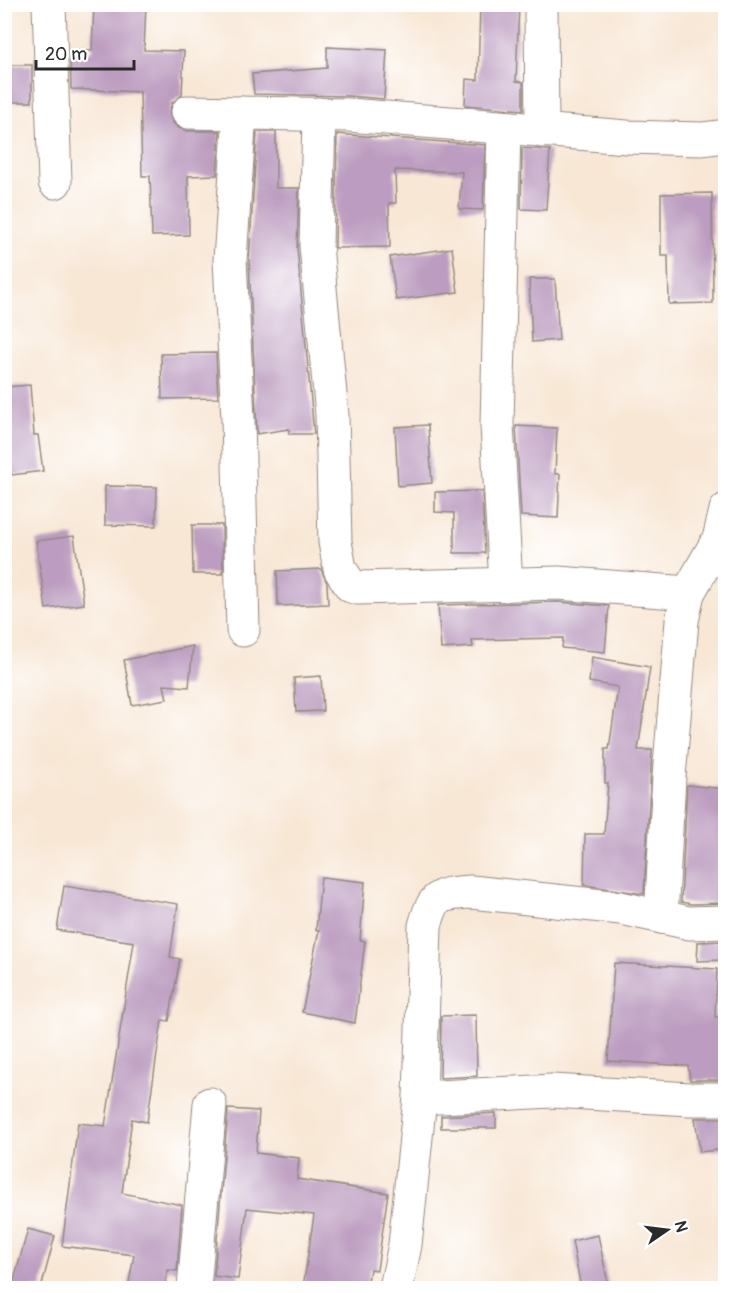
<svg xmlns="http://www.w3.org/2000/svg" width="730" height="1293" font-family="Pangolin,sans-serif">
<rect width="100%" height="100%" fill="#fff"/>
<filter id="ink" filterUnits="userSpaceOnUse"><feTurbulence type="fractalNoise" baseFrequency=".0167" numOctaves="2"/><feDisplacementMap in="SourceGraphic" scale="12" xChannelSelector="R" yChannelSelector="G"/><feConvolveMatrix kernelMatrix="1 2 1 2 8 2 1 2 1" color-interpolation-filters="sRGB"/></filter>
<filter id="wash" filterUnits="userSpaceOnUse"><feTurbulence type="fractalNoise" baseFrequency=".008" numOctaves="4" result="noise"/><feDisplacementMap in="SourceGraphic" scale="24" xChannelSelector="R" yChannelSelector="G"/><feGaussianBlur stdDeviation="1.35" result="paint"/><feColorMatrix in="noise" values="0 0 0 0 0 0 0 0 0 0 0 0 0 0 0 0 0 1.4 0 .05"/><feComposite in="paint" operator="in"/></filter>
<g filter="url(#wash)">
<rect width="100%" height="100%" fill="#f8e7d5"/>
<g id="blocks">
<g fill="#bc9cc0">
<path d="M94,4h52l-2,46 40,1 -2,44 -10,8 -3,9 3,10 7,6 8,3h33l-3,44 -29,1 1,59 -37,1 -2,-60h-8l-2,-84 -69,-3 -1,-39 22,1z"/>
<path d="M480,4h39l-3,77 7,1v28l-58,-5 1,-26 12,1z"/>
<path d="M327,47l60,3 -3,49 -36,-3 -94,-2 -2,-20 75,-6z"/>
<rect x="4" y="65" width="28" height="37"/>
<path d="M257,132h19v56h23l-2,60 17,186h-25v-5l-32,5 -8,-174z"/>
<path d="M337,134l148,11 -2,65 -24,-1 3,-37 -67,-2 1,33h-7l1,44 -55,1z"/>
<path d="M522,148l28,2 -4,60 -25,-1z"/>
<path d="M712,193l1,110 -44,1 -1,-48h-7v-62z"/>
<path d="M452,248l6,44 -62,8 -6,-43z"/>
<path d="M529,279h26l4,61 -27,2z"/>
<path d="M216,353l2,45 -56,1 -1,-45z"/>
<path d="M30,385l4,50h4l5,36 -39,5v-89z"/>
<path d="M428,425l4,58 -34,3 -3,-59z"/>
<path d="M516,426l41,2 -2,46h5l-2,44 -37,-2z"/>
<path d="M105,486l52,1 -1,39 -51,-1z"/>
<path d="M482,491l3,62h-31v-40l-19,-1v-20z"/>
<path d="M192,525h30l1,49h-30z"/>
<path d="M74,536l10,68 -38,5 -10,-68z"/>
<path d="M321,569l6,14 1,21 -50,2 -1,-35z"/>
<path d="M558,602l51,4 -4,46 -43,-4 1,-10 -91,2 1,7 -32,2 -3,-44z"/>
<path d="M193,646l-4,41 -25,-2 3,14 -35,6 -8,-45z"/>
<path d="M592,657l58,10 -12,83h14l-8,144 -60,-9 1,-51h19l4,-51h-3v-34h4l9,-62 -29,-5z"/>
<path d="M321,676l2,35 -27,1 -2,-34z"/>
<path d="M687,785l39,4v114l-35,1 -10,-2z"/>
<path d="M321,877l44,5 -5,58 5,1 -10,82 -53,-11 17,-82h-3z"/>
<path d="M64,886l114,18 -8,53 10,2 -11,62 -7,-1 -15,102 -15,-3 -10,74 60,12 -5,66 -9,-1 -4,18h-36l6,-33 -72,-9 16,-123 27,3 29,-184 -77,-12z"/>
<path d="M726,941v19l-29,1 1,-19z"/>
<path d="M614,963l103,6 -2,48h11v63h-36l-2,-14 -80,-5z"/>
<path d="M476,1015l1,61 -37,2 1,-62z"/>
<path d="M228,1109l31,2 -3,42 43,5 -2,21 91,14 -11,77 -7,-1 -3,19h-64l11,-73 -67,-7 -9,71 -24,-3z"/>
<path d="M496,1113v15h-55v-12z"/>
<path d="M695,1118h31v31l-26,3z"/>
<path d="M28,1229l27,7 -14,52h-29z"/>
<path d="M598,1235l11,53h-28l-9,-47z"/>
</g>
</g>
</g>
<g filter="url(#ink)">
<use href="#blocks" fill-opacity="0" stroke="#928980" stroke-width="1.5"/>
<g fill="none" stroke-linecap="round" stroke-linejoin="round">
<g stroke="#928980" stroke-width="35">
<g id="minor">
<path d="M49,4l6,178"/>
<path d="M541,4l1,127"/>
<path d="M188,112l160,3 279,22 75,2 24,-3"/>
<path d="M240,113l-10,147 8,159 5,211"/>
<path d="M319,114l-3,132 16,169 3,127 5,27 11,17 6,2 201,-5 130,10"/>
<path d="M504,128l-7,297 9,160"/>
<path d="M661,917l8,-140 13,-156 6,-28 31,-54 7,-29"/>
<path d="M420,1098l132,-7 138,8h36"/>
<path d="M194,1288l16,-184"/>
<path d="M396,1288l9,-43 15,-147 5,-172c9,-32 14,-32 46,-34l150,16 68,15 37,-1"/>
</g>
</g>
<use href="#minor" stroke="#fff" stroke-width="33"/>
</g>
</g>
<rect width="730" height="1293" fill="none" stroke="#fff" stroke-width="24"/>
<g transform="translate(667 1230) rotate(76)" stroke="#ffffff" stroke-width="4.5" paint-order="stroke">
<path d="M0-4.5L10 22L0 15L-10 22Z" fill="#2b2b2b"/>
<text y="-9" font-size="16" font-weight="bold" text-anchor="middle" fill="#2b2b2b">N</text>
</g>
<path d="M36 60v9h98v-9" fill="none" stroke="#2b2b2b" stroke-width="3"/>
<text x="45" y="60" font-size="18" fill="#2b2b2b" stroke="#ffffff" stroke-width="4.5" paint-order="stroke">20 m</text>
</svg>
